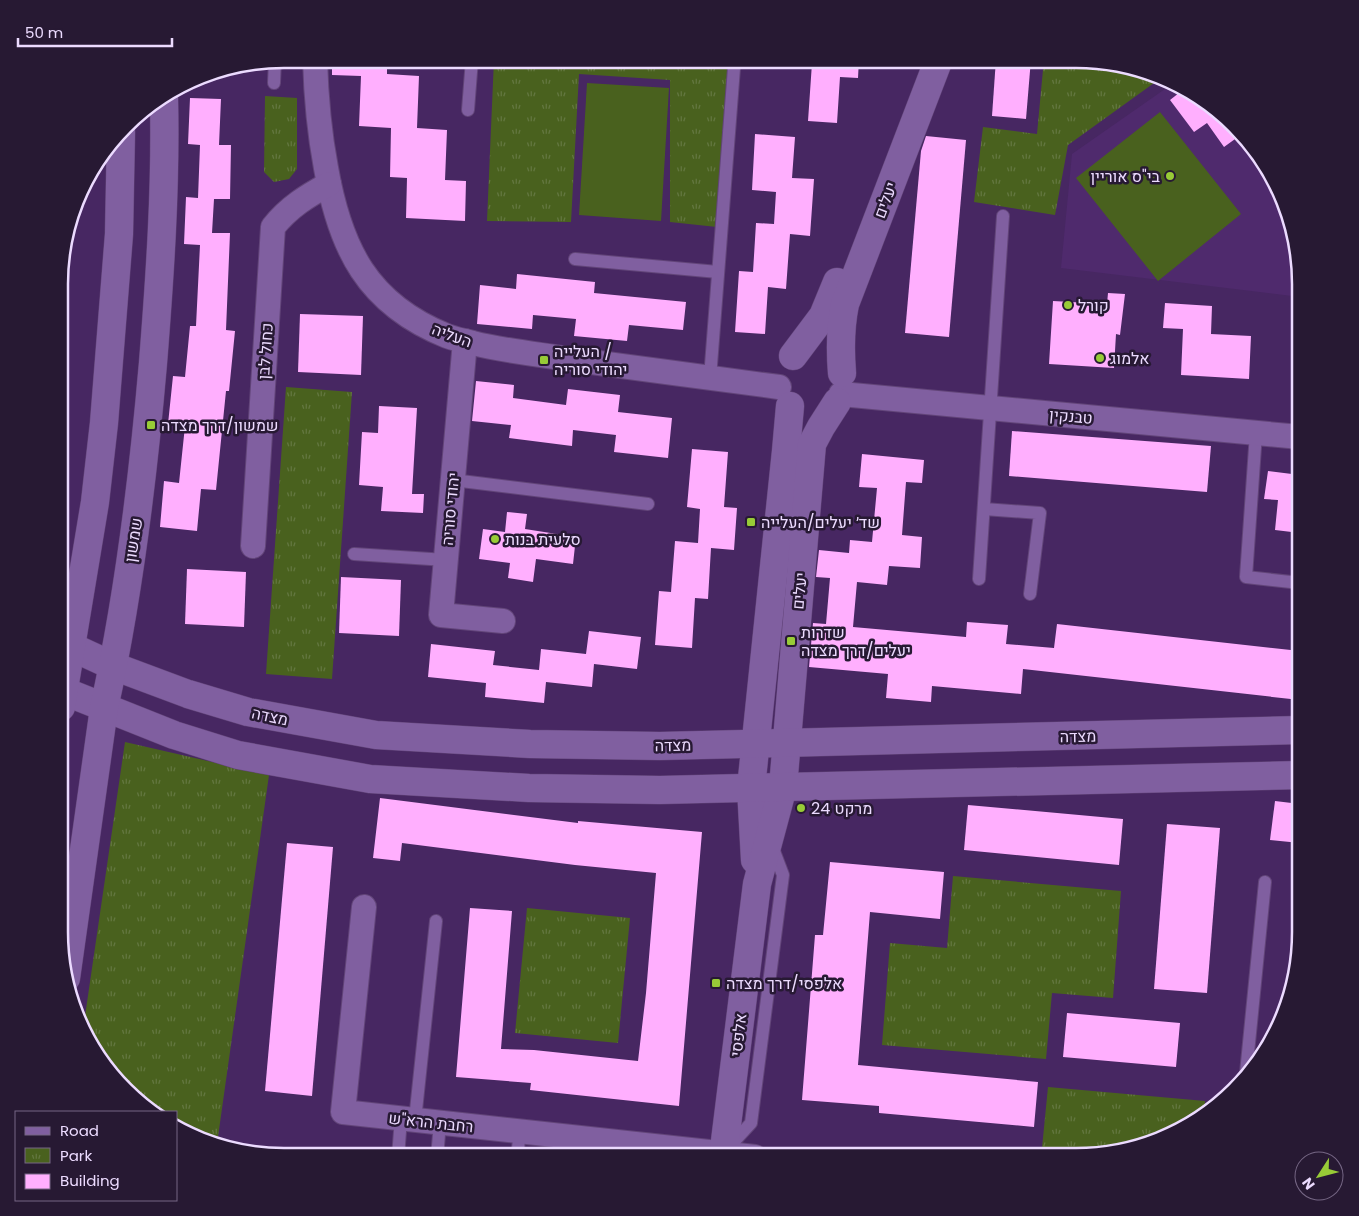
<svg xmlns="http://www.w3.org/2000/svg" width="1359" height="1216" font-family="Poppins,Heebo,sans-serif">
<defs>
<pattern id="park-tufts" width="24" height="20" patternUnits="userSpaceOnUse" patternTransform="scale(1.25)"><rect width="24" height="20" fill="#49611e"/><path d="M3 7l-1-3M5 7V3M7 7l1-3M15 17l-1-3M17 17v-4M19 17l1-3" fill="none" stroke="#637740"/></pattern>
</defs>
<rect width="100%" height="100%" fill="#472762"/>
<path fill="#4f2a6d" d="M1175,82l69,53 39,62 17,72v28l-239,-29 11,-114z"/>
<g fill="url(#park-tufts)">
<path d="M494,59h235l-12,168 -47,-5v-142l-91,-6 -8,148 -84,-1z"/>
<path d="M1044,59h46l71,19 -93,67 -13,70 -81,-13 9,-75 54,7z"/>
<path d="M265,96l32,2v71l-8,10 -15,3 -10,-10z"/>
<path d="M286,387l66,5 -20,287 -66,-5z"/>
<path d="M125,742l144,33 -52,369 -20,-4 -21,-15v-13h-17l-44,-31 -32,-51z"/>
<path d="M953,876l168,15 -8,107 -61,-5 -6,66 -164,-14 8,-102 57,5z"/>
<path d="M527,908l103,10 -12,125 -103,-10z"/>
<path d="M1048,1087l157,14 -1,12 -42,27 -59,14 -61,-6z"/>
</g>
<g fill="#49611e">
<path d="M587,83l82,5 -8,133 -82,-6z"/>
<path d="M1160,112l81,102 -83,67 -82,-103z"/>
</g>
<g fill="#ffaffe">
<path d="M332,59h55v15l32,2 -2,52 30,2 -2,50 21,1 -1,40 -59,-3 1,-40 -17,-1 1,-49 -32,-2 2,-50 -29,-1z"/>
<path d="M827,59h32l-1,19 -18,-1 -3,46 -29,-2 4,-58 15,1z"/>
<path d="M996,59h35l-5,60 -34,-3z"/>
<path d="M1184,89l34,26 24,19 -18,13 -17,-24 -13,9 -24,-32z"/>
<path d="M190,98l31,1 -2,46h12l-1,54h-16l-2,34h18l-4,97 9,1 -6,60h-3l-10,99 -15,-1 -4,42 -37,-4 4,-46 15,2 6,-57 -17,-2 5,-48 12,1 5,-51h6l4,-81 -16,-1 2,-47 12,1 2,-53 -12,-1z"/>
<path d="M755,134l40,3 -3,41 22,1 -4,57 -20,-2 -4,55 -18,-2 -3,47 -30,-2 4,-61 14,1 3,-49 18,1 2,-32 -24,-2z"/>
<path d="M926,136l40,4 -17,197 -44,-4 16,-182z"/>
<path d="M517,274l78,8 -1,11 92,9 -3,28 -54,-5 -2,16 -53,-5 2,-17 -43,-4 -1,14 -55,-5 3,-39 36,4z"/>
<path d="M1108,293l17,1 -5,41 -4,-1 -2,34 -65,-4 4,-63 54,3z"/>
<path d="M1165,303l47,3 -1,28 40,2 -2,43 -68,-4 2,-46 -20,-1z"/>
<path d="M300,314l63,2 -2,59 -63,-3z"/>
<path d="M476,381l38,4 -1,13 53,7 2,-16 52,6 -2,17 54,6 -4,40 -54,-6 2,-17 -43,-5 -1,16 -63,-8 2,-13 -39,-4z"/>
<path d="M379,406l38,2 -5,86h12l-1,19 -42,-2 2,-24 -24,-2 3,-53 16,1z"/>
<path d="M1012,431l199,15 -4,46 -198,-16z"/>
<path d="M692,449l36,3 -4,55 13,1 -3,42 -23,-2 -3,51 -13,-1 -3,50 -37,-3 4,-54 12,1 4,-51 23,2 2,-34 -13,-2z"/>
<path d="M862,454l62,6 -2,23 -16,-1 -4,53 20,2 -2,31 -31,-2 -2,19 -30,-3 -4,45 113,10 1,-15 41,3 -2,19 48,4 3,-24 243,27v49l-277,-31 -2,25 -89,-8 -1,16 -45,-4 2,-24 -79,-7 4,-44 13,1 4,-46 -14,-1 3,-27 30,3 1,-13 22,2 5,-54 -18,-1z"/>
<path d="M1268,471l32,4v58l-25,-3 3,-30 -14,-1z"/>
<path d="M507,512l20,2 -2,15 51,8 -3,27 -37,-5 -3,23 -25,-4 2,-15 -31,-4 4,-30 22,3z"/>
<path d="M187,569l59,3 -2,55 -59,-3z"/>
<path d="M341,577l60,3 -2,56 -60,-3z"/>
<path d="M589,631l52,6 -4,32 -43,-5 -2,23 -46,-5 -2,21 -59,-6 1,-14 -58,-6 3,-33 64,7 -2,14 46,5 2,-21 45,5z"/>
<path d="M380,798l198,25v-2l124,11 -23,274 -149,-16 1,-7 -75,-6 14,-169 42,3 -11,138 33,1 104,11 8,-68 10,-120 -81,-8 -173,-22 -2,18 -27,-3z"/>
<path d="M1275,801l25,3v39l-30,-3z"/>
<path d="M968,805l155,14 -4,46 -155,-15z"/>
<path d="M1167,824l53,4 -13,165 -53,-4z"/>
<path d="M287,843l46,4 -21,249 -47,-5z"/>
<path d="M830,862l114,10 -4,47 -70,-7 -12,153 180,17 -4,45 -155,-14v-7l-77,-6 13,-165h8z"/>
<path d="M1067,1013l113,10 -4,44 -113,-10z"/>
</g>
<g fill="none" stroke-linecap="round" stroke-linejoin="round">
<g stroke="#624579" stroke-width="14">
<g id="service">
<path d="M274,83l1,-23"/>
<path d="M468,110l4,-51"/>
<path d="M575,259l143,13"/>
<path d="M710,378l24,-310"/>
<path d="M1256,433l-10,144 54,6"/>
<path d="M453,480l195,24"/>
<path d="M984,509l56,4 -10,81"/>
<path d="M354,554l92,6"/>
<path d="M979,579l24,-363"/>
<path d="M1246,1073l19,-191"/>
<path d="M415,1120l21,-199"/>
<path d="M728,1148l23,-25 32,-248 -11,-29"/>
<path d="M350,1154l33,3"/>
<path d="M398,1157l3,-39"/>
<path d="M437,1157l3,-34"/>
<path d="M517,1157l3,-26"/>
<path d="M564,1157l2,-21"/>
</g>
</g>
<g stroke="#624579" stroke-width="26">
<g id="minor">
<path d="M315,59c1,37 4,72 11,109 14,80 41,136 121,168 8,3 17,5 26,7 31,8 64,11 96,16 70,9 140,19 210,28"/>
<path d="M465,341l-24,274 62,6"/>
<path d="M841,394l459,43"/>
<path d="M253,546l20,-319c16,-20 34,-31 56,-43"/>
<path d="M364,907l-21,205 412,45"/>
</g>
</g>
<g stroke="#624579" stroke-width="29">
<g id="tertiary">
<path d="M793,356l30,-40 14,-34"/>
<path d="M842,373c-2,-25 -2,-45 3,-69l94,-245"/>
<path d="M755,860l-4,-72 35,-337 4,-45"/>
<path d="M723,1157l34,-273 26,-97 29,-343 9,-17 16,-25"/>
</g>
</g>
<g stroke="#624579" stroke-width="29">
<g id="secondary">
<path d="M61,642l52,24 75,28 60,18 128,23 154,9 130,2 640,-16"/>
<path d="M61,690l113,45 64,20 132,24 159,9 131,2 640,-15"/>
<path d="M61,707l34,-205 9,-79 15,-189 2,-102"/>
<path d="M66,978l38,-270c25,-113 39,-229 49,-345 7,-88 13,-176 11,-265"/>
</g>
</g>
<use href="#service" stroke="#805fa0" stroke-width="12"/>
<use href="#minor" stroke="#805fa0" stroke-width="24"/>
<use href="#tertiary" stroke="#805fa0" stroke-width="28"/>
<use href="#secondary" stroke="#805fa0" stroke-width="28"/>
</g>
<g fill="#98cb37" stroke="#271933" stroke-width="2">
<circle cx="1170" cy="176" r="5"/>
<circle cx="1068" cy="305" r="5"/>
<circle cx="1100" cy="358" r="5"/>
<rect x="539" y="355" width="10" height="10" rx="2.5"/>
<rect x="146" y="420" width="10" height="10" rx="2.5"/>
<rect x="746" y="517" width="10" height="10" rx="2.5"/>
<circle cx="495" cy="539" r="5"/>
<rect x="786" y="636" width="10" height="10" rx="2.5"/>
<circle cx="801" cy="808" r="5"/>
<rect x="711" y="978" width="10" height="10" rx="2.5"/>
</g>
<g text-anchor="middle" stroke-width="5" stroke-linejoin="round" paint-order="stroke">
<g font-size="16" fill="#ecdbff" stroke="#271933" text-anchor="start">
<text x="1160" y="182" text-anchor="end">בי"ס אוריין</text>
<text x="1078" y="311">קורל</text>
<text x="554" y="357">העלייה /<tspan x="554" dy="18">יהודי סוריה</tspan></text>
<text x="1110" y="364">אלמוג</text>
<text x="161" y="431">שמשון/דרך מצדה</text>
<text x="761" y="528">שד׳ יעלים/העלייה</text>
<text x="505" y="545">סלעית בנות</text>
<text x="801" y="638">שדרות<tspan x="801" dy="18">יעלים/דרך מצדה</tspan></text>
<text x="811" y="814">מרקט 24</text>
<text x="726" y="989">אלפסי/דרך מצדה</text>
</g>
<g font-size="16" fill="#ecdbff" stroke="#271933">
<text transform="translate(885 200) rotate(-69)" y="6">יעלים</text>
<text transform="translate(452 335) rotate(20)" y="6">העליה</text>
<text transform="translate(265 351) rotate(-86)" y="6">כחול לבן</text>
<text transform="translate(1071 416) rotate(5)" y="6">טבנקין</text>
<text transform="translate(450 509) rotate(-85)" y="6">יהודי סוריה</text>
<text transform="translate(133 540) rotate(-81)" y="6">שמשון</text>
<text transform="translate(799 591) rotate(-85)" y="6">יעלים</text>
<text transform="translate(270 716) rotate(12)" y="6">מצדה</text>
<text transform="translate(1078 736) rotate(-1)" y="6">מצדה</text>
<text transform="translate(673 745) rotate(-1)" y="6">מצדה</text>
<text transform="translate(738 1035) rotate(-83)" y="6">אלפסי</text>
<text transform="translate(431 1122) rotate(6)" y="6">רחבת הרא"ש</text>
</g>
</g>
<path d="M0 0H1359V1216H0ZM284 68H1076A216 216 0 0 1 1292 284V932A216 216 0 0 1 1076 1148H284A216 216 0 0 1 68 932V284A216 216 0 0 1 284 68Z" fill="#271933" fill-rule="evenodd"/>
<path fill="none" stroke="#ecdbff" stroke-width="2.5" d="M284 68H1076A216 216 0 0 1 1292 284V932A216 216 0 0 1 1076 1148H284A216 216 0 0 1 68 932V284A216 216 0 0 1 284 68Z"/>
<rect x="15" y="1111" width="162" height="90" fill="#271933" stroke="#766785"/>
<rect x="25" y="1127" width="25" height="8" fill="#805fa0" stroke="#766785"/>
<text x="60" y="1136" font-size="15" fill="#ecdbff">Road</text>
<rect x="25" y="1148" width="25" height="15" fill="url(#park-tufts)" stroke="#766785"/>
<text x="60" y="1161" font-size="15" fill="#ecdbff">Park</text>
<rect x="25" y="1174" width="25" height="15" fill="#ffaffe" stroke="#766785"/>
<text x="60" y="1186" font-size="15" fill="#ecdbff">Building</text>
<g transform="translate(1319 1176) rotate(234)"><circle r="24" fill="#271933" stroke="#766785"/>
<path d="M0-4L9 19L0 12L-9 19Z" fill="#98cb37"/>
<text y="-8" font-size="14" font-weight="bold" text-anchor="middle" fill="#ecdbff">N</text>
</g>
<path d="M18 38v8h154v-8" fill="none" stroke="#ecdbff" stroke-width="2.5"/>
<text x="25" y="38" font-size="15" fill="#ecdbff" stroke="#271933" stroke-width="4" paint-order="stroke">50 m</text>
</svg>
